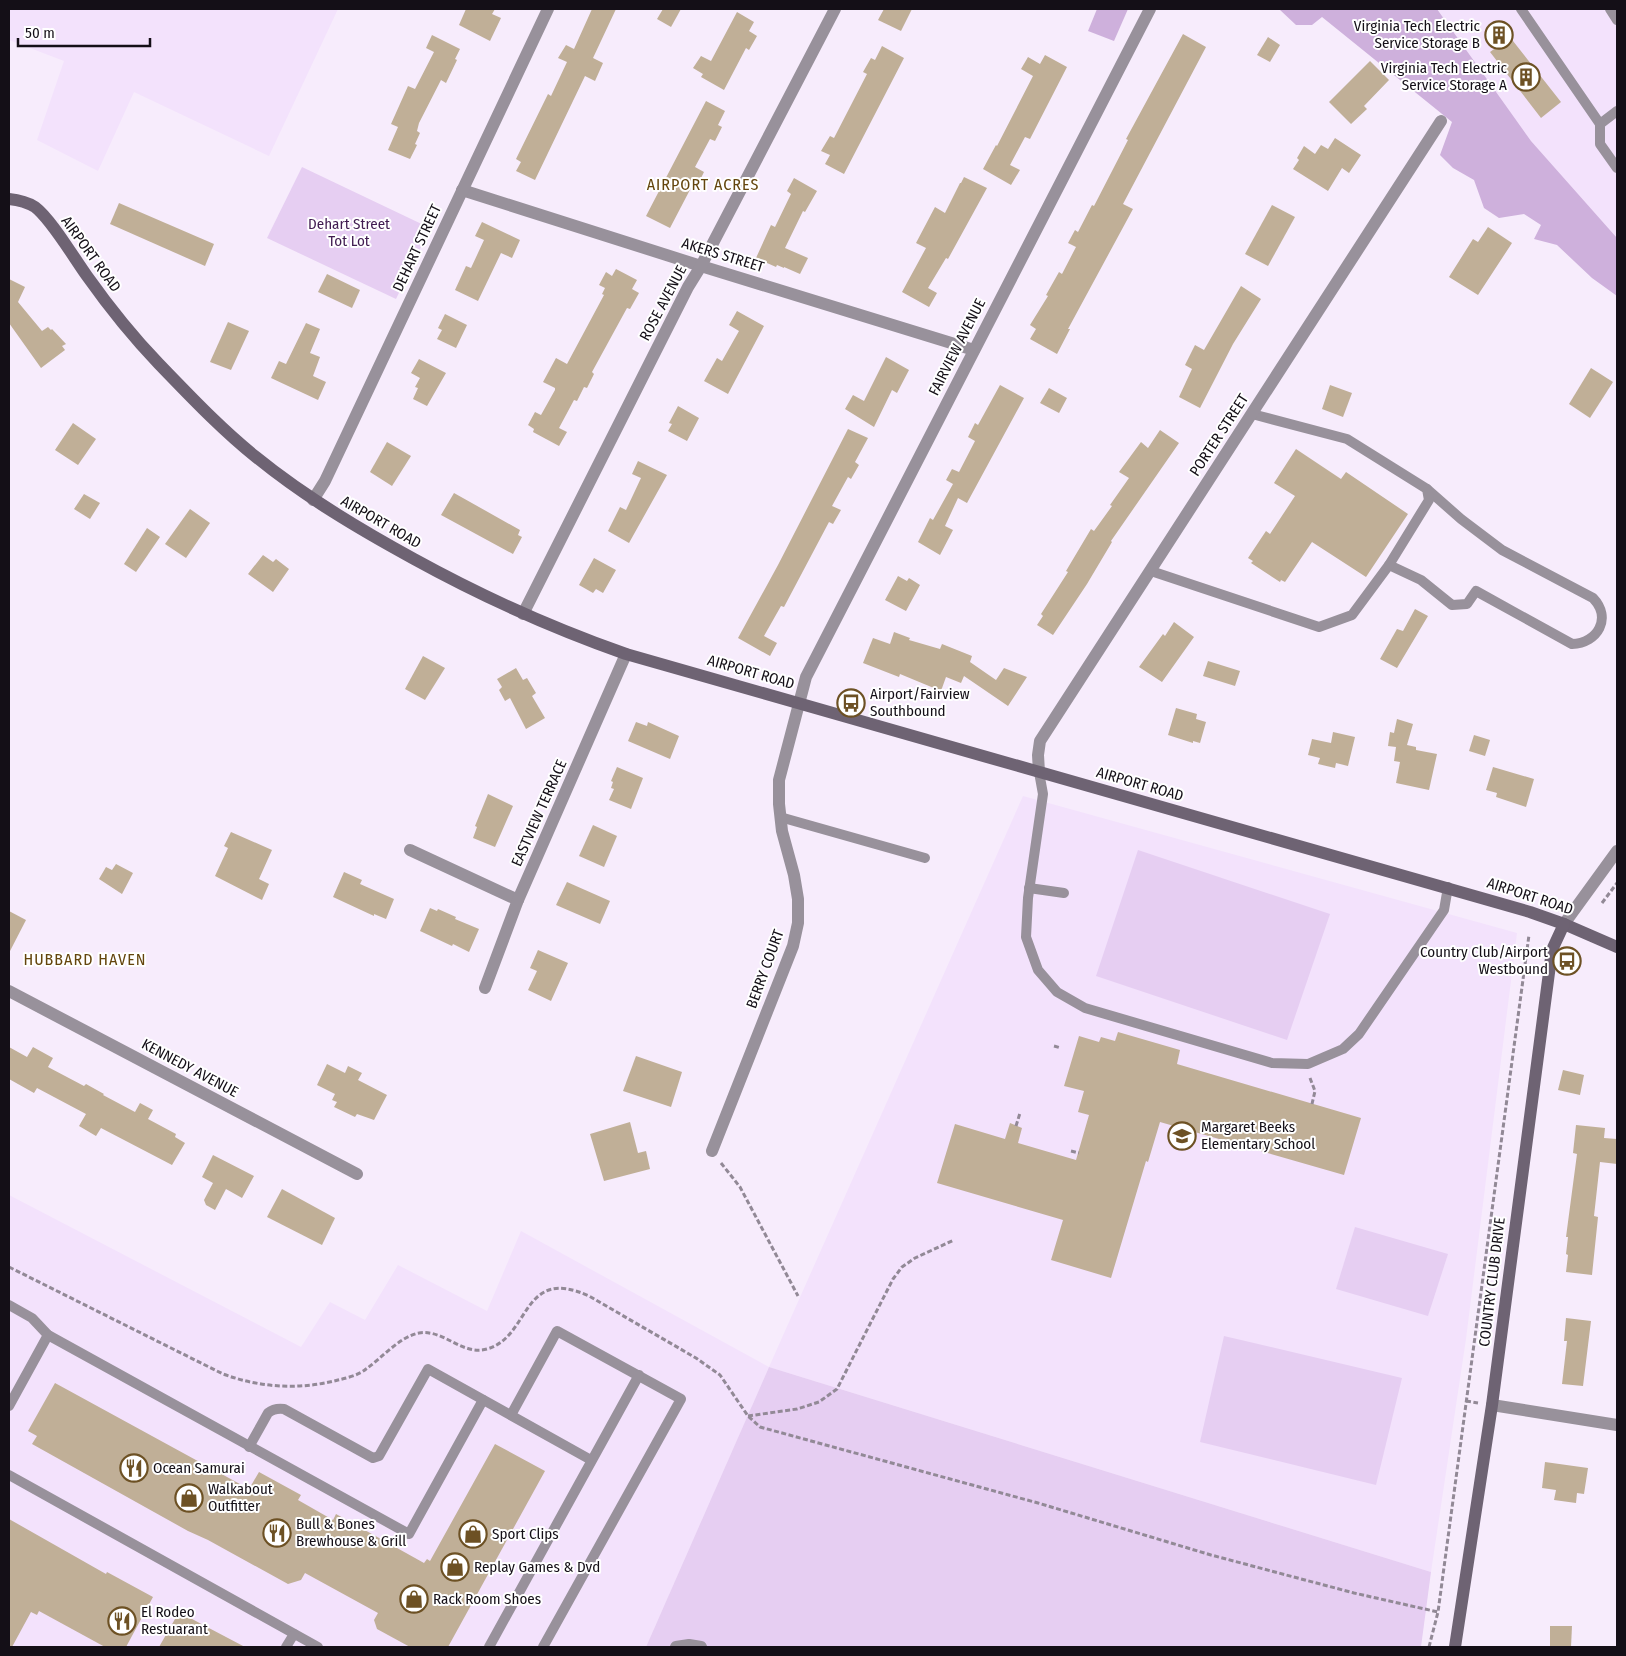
<svg xmlns="http://www.w3.org/2000/svg" width="1626" height="1656" font-family="'Fira Sans Condensed',sans-serif">
<rect width="100%" height="100%" fill="#f7ecfc"/>
<g fill="#f3e2fc">
<path d="M9,9h329l-69,147 -135,-64 -36,79 -61,-31 27,-79 -55,-21z"/>
<path d="M1437,9h180v229l-86,-97z"/>
<path d="M1023,796l494,137 -51,406 -35,233 -662,-205 -123,280h-637v-452l292,152 29,-45 35,18 33,-55 89,46 34,-80 248,136z"/>
</g>
<g fill="#e6cef2">
<path d="M302,167l128,61 -34,71 -129,-61z"/>
<path d="M1138,850l192,64 -43,126 -191,-64z"/>
<path d="M1355,1227l93,27 -20,62 -92,-27z"/>
<path d="M1224,1336l178,42 -26,107 -176,-43z"/>
<path d="M769,1367l662,205 -10,75h-775z"/>
</g>
<g fill="#ceb0dc">
<path d="M1097,9h31l-14,32 -26,-10z"/>
<path d="M1279,9h158l94,132 86,97v58l-25,-18 -35,-33 -23,-6 7,-14 -17,-11 -25,4 -15,-10 -10,-28 -21,-12 -13,-13 12,-33 -130,-105 -10,8h-16z"/>
</g>
<g fill="#c0af97">
<path d="M466,9h29l-3,5 9,4 -11,23 -31,-16z"/>
<path d="M592,9h24l-23,49 10,5 -8,18 -10,-5 -50,104 -19,-9 5,-9 -5,-3 32,-65 3,2 16,-34 -9,-4 8,-13 8,4z"/>
<path d="M663,9h18l-10,18 -14,-8z"/>
<path d="M884,9h28l-11,22 -23,-11z"/>
<path d="M737,12l17,10 -5,9 8,5 -8,14 -3,-2 -22,42 -23,-13 2,-3 -10,-6 8,-12 10,5z"/>
<path d="M1502,27l59,75 -20,16 -51,-66 7,-5 -8,-10z"/>
<path d="M1183,34l23,13 -83,157 10,5 -65,120h2l-13,25 -27,-15 6,-10 -6,-4 18,-29 -2,-1 13,-23 3,2 14,-27 -8,-4 7,-13 3,2 14,-27 2,1 34,-66 -2,-1z"/>
<path d="M432,35l28,14 -5,10 2,1 -11,23 -5,-3 -22,43 -2,8 3,2 -5,11 2,1 -7,14 -22,-9 10,-23 -7,-3 17,-38 7,3 19,-37 -8,-4z"/>
<path d="M1268,37l12,8 -10,17 -13,-7z"/>
<path d="M882,46l22,12 -60,116 -19,-10 5,-9 -9,-4 9,-15 4,2 33,-64 -4,-2 8,-14 4,2z"/>
<path d="M1045,55l22,12 -37,72 -5,-2 -15,28 10,5 -9,15 -28,-16 13,-24 1,1 36,-70 -12,-7 7,-12 12,7z"/>
<path d="M1370,61l19,19 -25,26 3,3 -16,15 -22,-22z"/>
<path d="M706,101l19,10 -7,14 4,2 -7,14 -5,-2 -15,28 9,5 -7,14 -4,-2 -23,44 -24,-12z"/>
<path d="M1335,138l26,17 -12,18 -7,-5 -14,23 -35,-22 6,-9 -2,-2 7,-12 11,8 6,-9 7,4z"/>
<path d="M964,177l23,11 -39,71 -2,-1 -18,30 9,5 -8,14 -27,-15 24,-44 -10,-5 19,-36 10,6 15,-30h1z"/>
<path d="M794,178l23,13 -12,21 -2,-1 -18,37 23,10 -8,16 -16,-7v1l-7,-3 -1,2 -20,-9 15,-33 4,2 16,-33 -4,-3z"/>
<path d="M119,203l95,41 -9,22 -95,-42z"/>
<path d="M1272,205l23,12 -27,49 -23,-12z"/>
<path d="M482,222l38,18 -8,18 -11,-5 -23,48 -23,-11 11,-24 5,2 13,-28 -9,-4z"/>
<path d="M1488,227l24,16 -34,52 -29,-18 24,-38 5,3z"/>
<path d="M616,269l21,11 -5,9 7,4 -9,16 -3,-1 -35,64 2,2 -7,14 -3,-1 -7,14 -3,-1 -15,28 8,4 -8,14 -26,-14 1,-3 -6,-4 7,-13 6,3 14,-25v-2l-12,-6 13,-24 11,6 37,-69 -2,-1 3,-6 -6,-3 7,-13 6,4z"/>
<path d="M327,274l33,16 -8,18 -34,-16z"/>
<path d="M9,279l16,8 -7,15 24,29 6,-4 3,3 1,-1 14,15 -4,2 3,4 -24,18 -32,-45z"/>
<path d="M1241,286l20,13 -28,45 -33,64 -21,-11 13,-28 -7,-4 10,-20 9,5z"/>
<path d="M737,311l27,15 -36,68 -24,-13 13,-23 5,3 17,-30 -10,-6z"/>
<path d="M445,314l22,11 -11,23 -19,-9 5,-9 -4,-2z"/>
<path d="M228,322l21,9 -18,39 -21,-8z"/>
<path d="M306,323l14,6 -10,24 10,4 -7,19 13,6 -8,18 -47,-22 8,-17 7,3z"/>
<path d="M886,357l23,13 -12,23 -5,-3 -18,37 -29,-18 8,-14 11,6z"/>
<path d="M419,359l27,14 -19,33 -14,-7 5,-11 -3,-1 5,-9 -9,-5z"/>
<path d="M1591,368l22,14 -23,36 -21,-14z"/>
<path d="M1000,385l24,13 -57,105 -9,-5 -13,28 8,4 -13,25 -22,-13 12,-24 3,2 20,-36 -7,-4 6,-11 7,3 16,-31 -7,-4 7,-14 3,2z"/>
<path d="M1330,385l22,8 -9,24 -21,-8z"/>
<path d="M1049,388l18,10 -8,15 -19,-10z"/>
<path d="M678,406l21,12 -12,23 -19,-10 4,-7 -3,-1z"/>
<path d="M73,423l23,16 -18,26 -23,-15z"/>
<path d="M848,429l20,9 -13,24 4,3 -8,14 -3,-2 -16,29 9,4 -8,14 -4,-2 -45,85 -3,-1 -17,30 13,7 -7,13 -32,-18 40,-73z"/>
<path d="M1160,430l19,13 -68,98 1,1 -25,42 -34,51 -16,-10 6,-9 -2,-2 27,-42 -2,-1 25,-42 3,2 18,-25 -2,-1 19,-27 -10,-6 22,-30 7,6z"/>
<path d="M387,442l24,14 -19,30 -22,-14z"/>
<path d="M1296,449l45,30 5,-7 62,42 -42,63 -54,-35 -27,40 -4,-2 -1,2 -29,-19 2,-2 -5,-3 18,-27 4,3 25,-38 -21,-13z"/>
<path d="M638,461l29,14 -38,68 -21,-12 12,-24 6,3 15,-32 -9,-4z"/>
<path d="M454,493l66,37 -2,5 4,2 -9,17 -72,-39z"/>
<path d="M84,494l16,9 -10,16 -16,-10z"/>
<path d="M190,509l20,14 -24,35 -21,-14z"/>
<path d="M147,528l13,9 -24,35 -12,-8z"/>
<path d="M263,555l10,7 3,-3 13,10 -16,23 -25,-18z"/>
<path d="M594,558l22,12 -13,23 -7,-4 -3,4 -14,-8z"/>
<path d="M898,576l9,5 2,-3 11,7 -14,26 -21,-11z"/>
<path d="M1415,609l13,7 -31,52 -17,-9 17,-30 6,2z"/>
<path d="M1174,622l20,15 -32,45 -23,-15 24,-33 2,2z"/>
<path d="M894,632l16,6 -1,2 31,9 2,-5 30,12 -2,6 26,18 8,-12 23,9 -19,29 -44,-30 -3,7 -15,-6 -5,14 -41,-17 -1,3 -36,-14 10,-25 17,6z"/>
<path d="M423,656l22,12 -20,32 -20,-11z"/>
<path d="M1208,661l32,10 -5,15 -32,-10z"/>
<path d="M516,668l7,12 4,-2 9,15 -4,3 13,22 -19,11 -16,-31 -5,3 -6,-11 3,-3 -5,-8z"/>
<path d="M1176,708l21,6 -1,5 10,3 -6,21 -7,-2v2l-25,-8z"/>
<path d="M1397,719l16,5 -6,21 9,2v3l21,4 -8,36 -33,-7 4,-21 -6,-1 2,-14 -8,-1 2,-14 4,1z"/>
<path d="M636,722l11,4 1,-4 31,14 -9,23 -42,-18z"/>
<path d="M1333,732l22,5 -7,29 -12,-3 -1,5 -17,-4 2,-6 -12,-3 4,-16 19,4z"/>
<path d="M1474,735l16,5 -5,16 -16,-5z"/>
<path d="M617,767l26,11 -12,31 -22,-9 5,-11 -3,-1 2,-6 -2,-1z"/>
<path d="M1493,767l41,12 -8,28 -30,-10 1,-4 -11,-3z"/>
<path d="M488,794l25,12 -18,41 -22,-9 4,-11 -2,-1z"/>
<path d="M593,825l24,11 -13,31 -25,-11z"/>
<path d="M231,832l41,18 -13,29 10,5 -7,16 -47,-24 13,-28 -4,-2z"/>
<path d="M116,864l17,9 -11,21 -23,-15 7,-12 6,3z"/>
<path d="M344,872l18,8 -2,4 34,15 -8,20 -12,-5v2l-41,-19z"/>
<path d="M567,882l43,19 -10,23 -44,-19z"/>
<path d="M430,908l7,3 1,-2 18,8 -1,2 24,10 -10,23 -16,-8 -1,2 -32,-15z"/>
<path d="M9,911l17,9 -17,33z"/>
<path d="M538,950l30,13 -17,38 -23,-11 9,-19 -7,-3z"/>
<path d="M1118,1032l62,18 -3,14 184,54 -17,57 -184,-53 -12,40 -2,-1 -35,117 -60,-18 12,-40 -126,-37 18,-59 50,15 5,-16 12,5 -4,15 58,17 13,-45 -11,-3 6,-21 -20,-5 15,-50 20,6 2,-5 14,4z"/>
<path d="M9,1047l18,10 6,-10 20,11 -5,9 36,19 2,-2 18,10 -1,1 32,17 5,-9 13,7 -5,9 28,15 -1,3 10,6 -13,22 -71,-37 -5,8 -17,-10 7,-12 -49,-26 -3,5 -25,-14z"/>
<path d="M636,1056l46,16 -11,35 -48,-16z"/>
<path d="M327,1064l18,9 3,-7 14,7 -4,7 29,15 -13,25 -17,-6 -2,3 -21,-10 3,-5 -5,-2 3,-6 -18,-9z"/>
<path d="M1563,1070l21,5 -4,20 -22,-5z"/>
<path d="M630,1122l8,31 8,-2 4,18 -46,12 -14,-47z"/>
<path d="M1576,1125l29,3 -1,10 13,1v25l-17,-2 -6,54 4,1 -6,58 -26,-3 2,-17 -2,-1 2,-17h-2l11,-83 -4,-1z"/>
<path d="M213,1155l41,21 -12,22 -16,-9 -11,21 -9,-5 -2,-5 9,-17 -11,-6z"/>
<path d="M282,1189l53,29 -13,27 -55,-28z"/>
<path d="M1566,1318l25,3 -8,65 -21,-2 5,-43h-3z"/>
<path d="M55,1383l194,106 10,-17 42,23 -3,5 35,20 3,-6 88,49 3,-4 3,2 65,-117 50,27 -97,176h-38l-33,-18 -3,-9 4,-7 -73,-40 -4,7 -13,4 -80,-44 -20,-9 -156,-87 5,-8 -9,-5z"/>
<path d="M1545,1462l43,6 -4,26 -7,-1 -1,10 -22,-3 2,-10 -14,-2z"/>
<path d="M9,1519l97,55 1,-2 46,25 -27,50h-21l-66,-36 -2,4 -6,-3 -19,35h-3z"/>
<path d="M179,1612l28,15 38,20h-86z"/>
<path d="M1550,1626h22l-1,21h-21z"/>
</g>
<g fill="none" stroke-linecap="round" stroke-linejoin="round">
<g stroke="#928996" stroke-width="3" stroke-dasharray="5 2.5" stroke-linecap="butt">
<path d="M1602,903l15,-20"/>
<path d="M1054,1046l7,2"/>
<path d="M1310,1078l5,13 -3,13"/>
<path d="M1016,1126l4,-13"/>
<path d="M1071,1151l8,2"/>
<path d="M721,1163l19,24 58,109"/>
<path d="M9,1267l214,107c38,14 77,16 115,6 9,-2 21,-5 28,-11 16,-11 33,-32 53,-36 25,-4 43,23 68,16 44,-12 34,-84 102,-53l107,62 24,17 28,41 12,11 278,76 173,52 143,38 84,19"/>
<path d="M1466,1401l12,2"/>
<path d="M748,1416l49,-7 22,-7 18,-13 33,-65 23,-45 9,-12 13,-9 39,-18"/>
<path d="M1429,1647l9,-35 91,-677"/>
</g>
<g stroke="#98919b" stroke-width="10">
<path d="M1521,9l79,115v20l17,24"/>
<path d="M1610,9l7,11"/>
<path d="M1600,124l17,-13"/>
<path d="M1389,565l32,15 31,25 15,-1 9,-13 96,53c26,-1 40,-26 21,-46l-91,-48 -41,-31 -34,-30"/>
<path d="M1151,571l168,56 33,-12 37,-50 40,-65 -2,-11 -80,-50 -95,-25"/>
<path d="M1039,772l4,22 -15,104 -2,39 12,33 19,22 28,16 187,55 36,1 35,-15 16,-15 85,-124 4,-23"/>
<path d="M780,817l145,41"/>
<path d="M1029,888l35,5"/>
<path d="M9,1305l23,13 16,17 361,199 74,-134"/>
<path d="M9,1406l39,-71"/>
<path d="M511,1415l46,-84 124,68 -138,248"/>
<path d="M249,1447l19,-34c5,-4 9,-5 16,-4l89,49 6,-2 49,-87 163,91"/>
<path d="M9,1475l309,172"/>
<path d="M286,1647l8,-13"/>
<path d="M489,1647l150,-272"/>
</g>
<g stroke="#98919b" stroke-width="12">
<path d="M462,190l239,76 273,84"/>
<path d="M313,500l12,-19 223,-472"/>
<path d="M523,614l165,-327 13,-21 134,-257"/>
<path d="M1039,772l-1,-17 2,-14 401,-620"/>
<path d="M410,850l108,50"/>
<path d="M1564,924l53,-73"/>
<path d="M485,988l33,-88 108,-246"/>
<path d="M9,991l348,183"/>
<path d="M712,1151l81,-205 5,-23v-24l-4,-24 -12,-44 -3,-27v-24l27,-103 344,-668"/>
<path d="M1492,1405l125,20"/>
<path d="M676,1647l13,-2 12,2"/>
</g>
<g stroke="#6e6373" stroke-width="12">
<path d="M9,199c9,1 18,3 26,8 16,12 39,51 52,69 22,31 46,61 72,88 31,32 62,65 97,93 49,40 103,72 158,102 69,38 138,69 212,95l904,258 34,12 53,23"/>
<path d="M1455,1647l37,-242 60,-455 12,-26"/>
</g>
</g>
<defs>
<g id="building-ring" transform="scale(1.4375)"><circle r="9.5" fill="#fff" stroke="#6d5124" stroke-width="1.5"/><path d="M-4-6H4V6H1V3H-1V6H-4ZM-2.5-4.3h1.7v1.8h-1.7ZM.8-4.3h1.7v1.8H.8ZM-2.5-1h1.7V.8h-1.7ZM.8-1h1.7V.8H.8Z" fill="#6d5124"/></g>
<g id="bus-ring" transform="scale(1.4375)"><circle r="9.5" fill="#fff" stroke="#6d5124" stroke-width="1.5"/><path d="M-5-6H5V4H4V6H2V4H-2V6H-4V4H-5ZM-3.5-4V0h7V-4ZM-3.5 1.2v1.5H-2V1.2ZM2 1.2v1.5H3.5V1.2Z" fill="#6d5124"/></g>
<g id="school-ring" transform="scale(1.4375)"><circle r="9.5" fill="#fff" stroke="#6d5124" stroke-width="1.5"/><path d="M0-5L7-2L0 1L-7-2ZM-4 1L0 2.5L4 1V4Q0 6-4 4Z" fill="#6d5124"/></g>
<g id="restaurant-ring" transform="scale(1.4375)"><circle r="9.5" fill="#fff" stroke="#6d5124" stroke-width="1.5"/><path d="M-5-6h1v4h1v-4h1v4h1v-4h1v5L-1.5 .5V6h-2V.5L-5-1ZM5-6V6H3V1.5H1.5Q1.5-4 5-6Z" fill="#6d5124"/></g>
<g id="shop-ring" transform="scale(1.4375)"><circle r="9.5" fill="#fff" stroke="#6d5124" stroke-width="1.5"/><path d="M-5-2.5h2.3a2.7 3.5 0 0 1 5.4 0H5L5.5 6h-11ZM-1.5-2.5h3a1.5 2.3 0 0 0-3 0Z" fill="#6d5124"/></g>
</defs>
<g fill-rule="evenodd">
<use href="#building-ring" x="1499" y="35"/>
<use href="#building-ring" x="1526" y="77"/>
<use href="#bus-ring" x="851" y="703"/>
<use href="#bus-ring" x="1567" y="961"/>
<use href="#school-ring" x="1182" y="1136"/>
<use href="#restaurant-ring" x="134" y="1468"/>
<use href="#shop-ring" x="189" y="1498"/>
<use href="#restaurant-ring" x="277" y="1533"/>
<use href="#shop-ring" x="473" y="1534"/>
<use href="#shop-ring" x="455" y="1567"/>
<use href="#shop-ring" x="414" y="1599"/>
<use href="#restaurant-ring" x="122" y="1621"/>
</g>
<g text-anchor="middle" stroke-width="4" stroke-linejoin="round" paint-order="stroke">
<g font-size="15" fill="#140f17" stroke="#fff" text-anchor="start">
<text x="1480" y="31" text-anchor="end">Virginia Tech Electric<tspan x="1480" dy="17">Service Storage B</tspan></text>
<text x="1507" y="73" text-anchor="end">Virginia Tech Electric<tspan x="1507" dy="17">Service Storage A</tspan></text>
<text x="870" y="699">Airport/Fairview<tspan x="870" dy="17">Southbound</tspan></text>
<text x="1548" y="957" text-anchor="end">Country Club/Airport<tspan x="1548" dy="17">Westbound</tspan></text>
<text x="1201" y="1132">Margaret Beeks<tspan x="1201" dy="17">Elementary School</tspan></text>
<text x="153" y="1473">Ocean Samurai</text>
<text x="208" y="1494">Walkabout<tspan x="208" dy="17">Outfitter</tspan></text>
<text x="296" y="1529">Bull &amp; Bones<tspan x="296" dy="17">Brewhouse &amp; Grill</tspan></text>
<text x="492" y="1539">Sport Clips</text>
<text x="474" y="1572">Replay Games &amp; Dvd</text>
<text x="433" y="1604">Rack Room Shoes</text>
<text x="141" y="1617">El Rodeo<tspan x="141" dy="17">Restuarant</tspan></text>
</g>
<g font-size="15" fill="#411c51" stroke="#fff">
<text x="349" y="229">Dehart Street<tspan x="349" dy="17">Tot Lot</tspan></text>
</g>
<g font-size="15" fill="#140f17" stroke="#fff">
<text transform="translate(417 248) rotate(-65)" y="5">DEHART STREET</text>
<text transform="translate(91 254) rotate(54)" y="5">AIRPORT ROAD</text>
<text transform="translate(723 255) rotate(17)" y="5">AKERS STREET</text>
<text transform="translate(663 303) rotate(-62)" y="5">ROSE AVENUE</text>
<text transform="translate(957 347) rotate(-63)" y="5">FAIRVIEW AVENUE</text>
<text transform="translate(1219 435) rotate(-57)" y="5">PORTER STREET</text>
<text transform="translate(381 522) rotate(30)" y="5">AIRPORT ROAD</text>
<text transform="translate(751 672) rotate(16)" y="5">AIRPORT ROAD</text>
<text transform="translate(1140 784) rotate(16)" y="5">AIRPORT ROAD</text>
<text transform="translate(539 813) rotate(-66)" y="5">EASTVIEW TERRACE</text>
<text transform="translate(1530 896) rotate(18)" y="5">AIRPORT ROAD</text>
<text transform="translate(765 969) rotate(-70)" y="5">BERRY COURT</text>
<text transform="translate(190 1068) rotate(28)" y="5">KENNEDY AVENUE</text>
<text transform="translate(1492 1282) rotate(-83)" y="5">COUNTRY CLUB DRIVE</text>
</g>
<g font-size="16" letter-spacing="1" fill="#64450d" stroke="#fff">
<text x="703" y="190">AIRPORT ACRES</text>
<text x="85" y="965">HUBBARD HAVEN</text>
</g>
</g>
<rect width="1626" height="1656" fill="none" stroke="#140f17" stroke-width="20"/>
<path d="M18 38v8h132v-8" fill="none" stroke="#140f17" stroke-width="2.5"/>
<text x="25" y="38" font-size="15" fill="#140f17" stroke="#ffffff" stroke-width="4" paint-order="stroke">50 m</text>
</svg>
